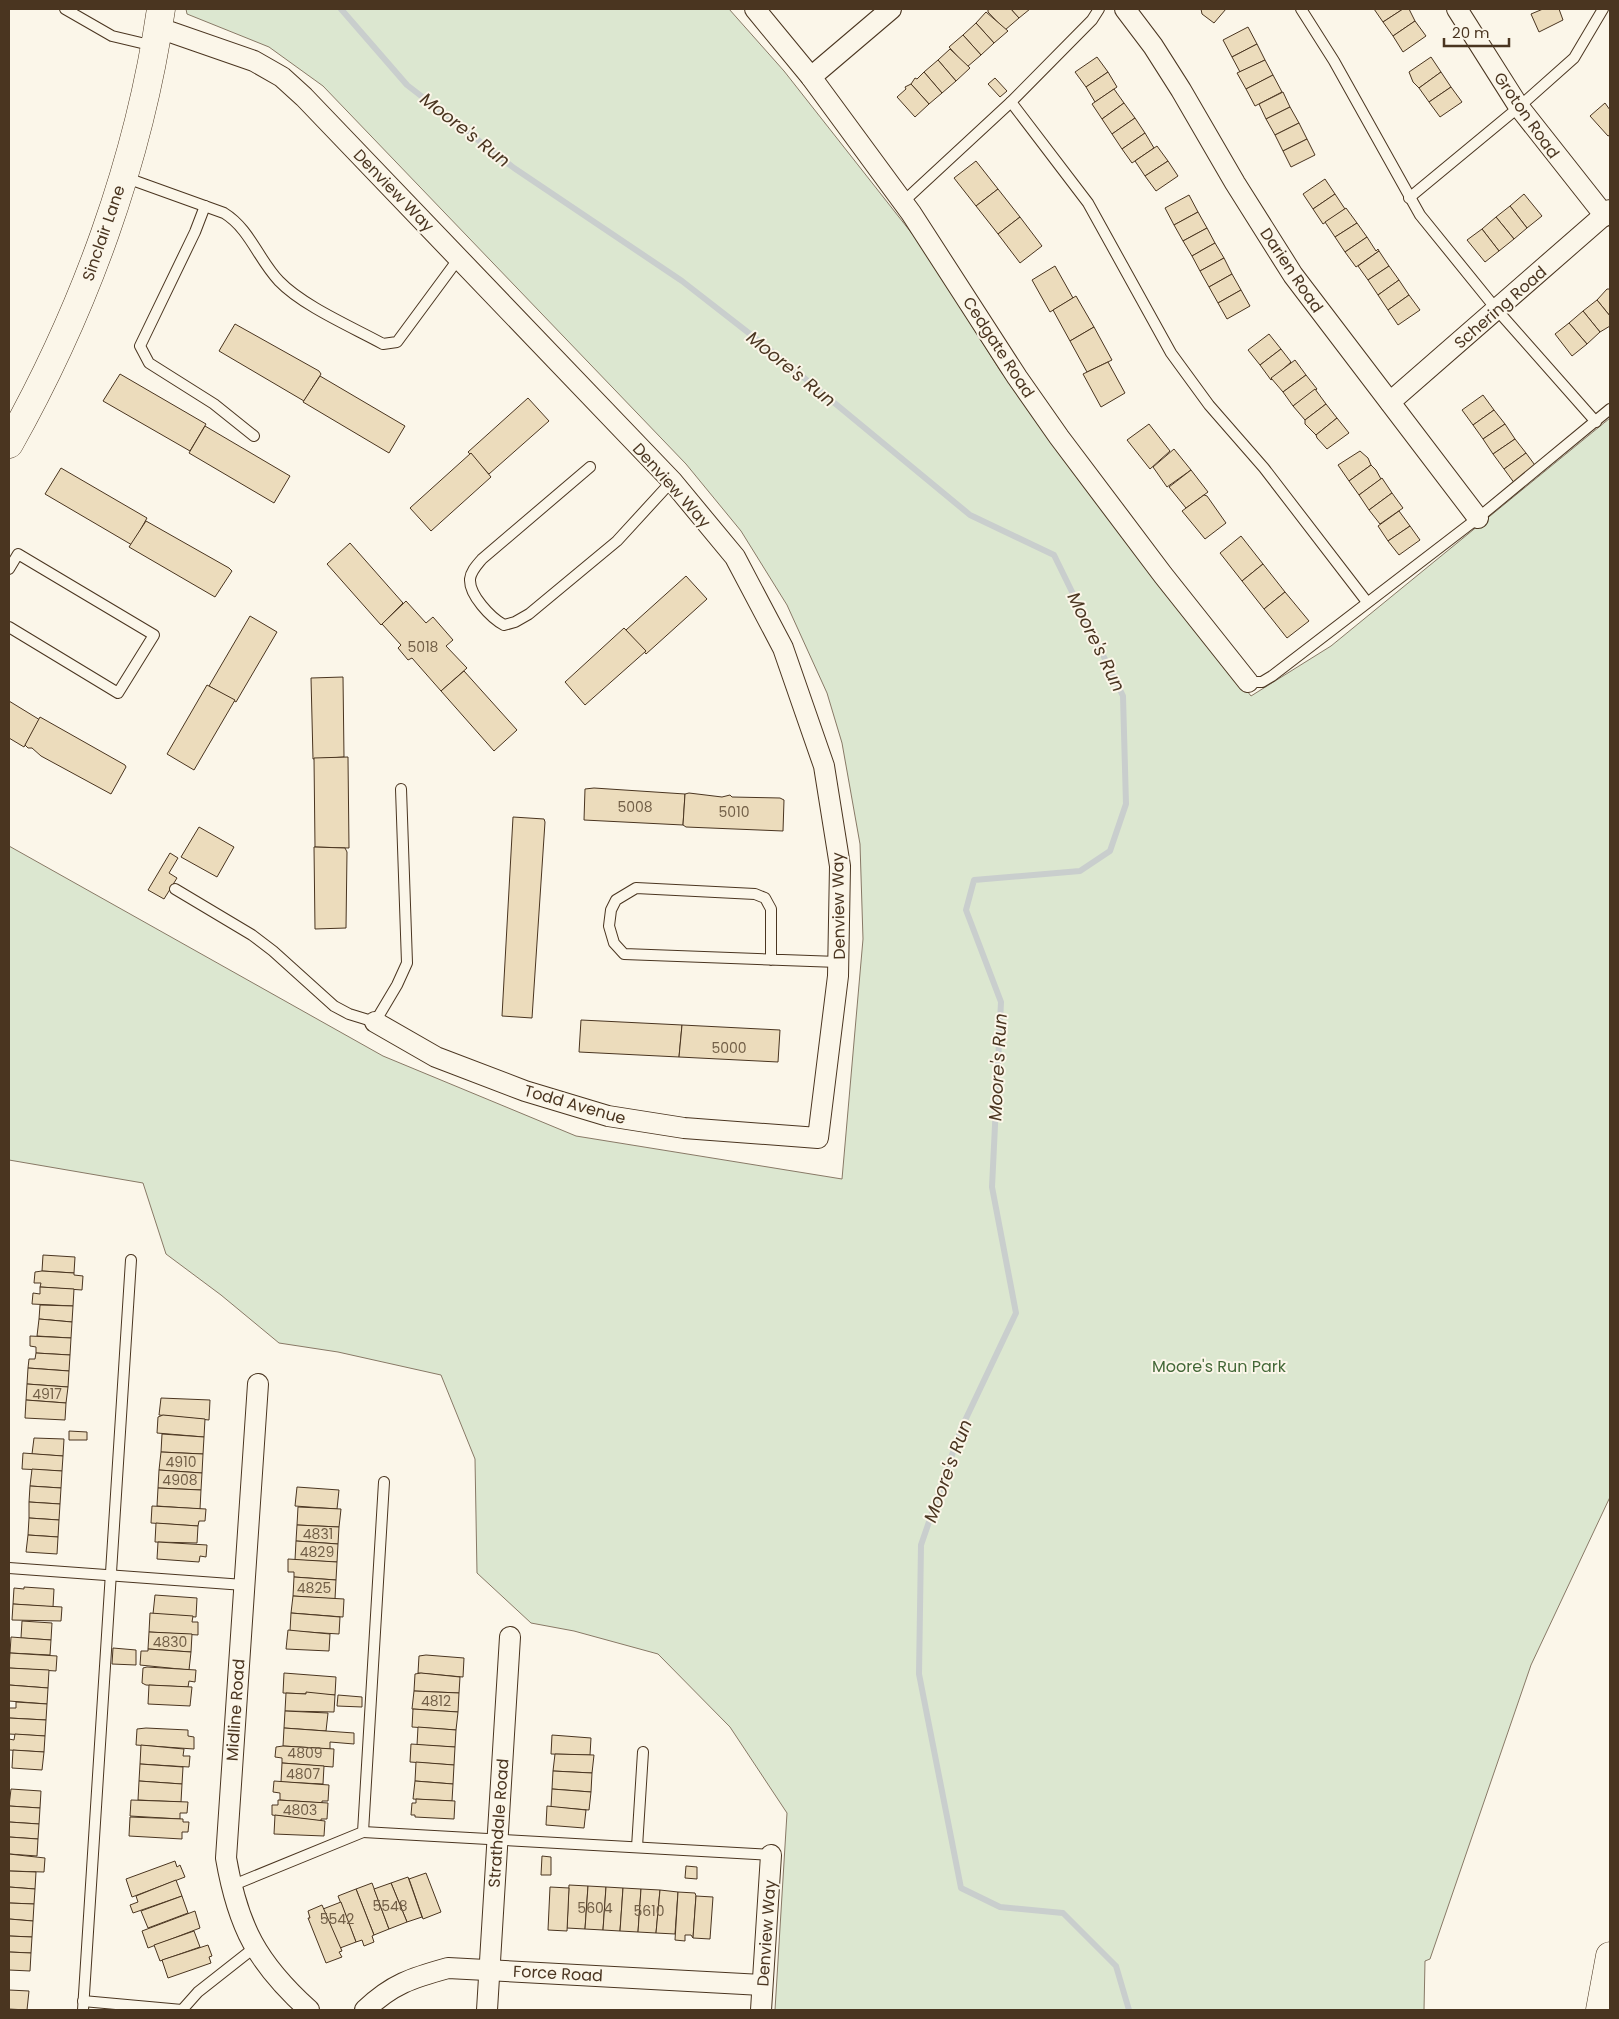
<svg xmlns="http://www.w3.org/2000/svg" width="1619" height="2019" font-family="Poppins,sans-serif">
<rect width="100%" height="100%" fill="#fbf6e9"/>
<path fill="#dce7d0" stroke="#887966" d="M186,9h543l55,62 137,174 80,127 250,324 80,-50 279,-228v1079l-79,168 -101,294 -5,2 -1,49h-649l12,-197 -57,-86 -72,-73 -84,-23 -43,-8 -54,-50 -2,-114 -34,-84 -103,-23 -59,-9 -58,-48 -55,-41 -23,-71 -134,-23v-314l374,210 193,80 266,43 21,-240 -3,-95 -18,-101 -15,-50 -40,-88 -46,-74 -55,-67 -363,-378 -54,-39 -82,-33z"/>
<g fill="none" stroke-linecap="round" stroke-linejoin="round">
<path stroke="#c9cecd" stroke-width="6" d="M341,9l66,76 107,83 168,113 86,67 202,167 84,40 69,141 3,108 -16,47 -30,20 -106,9 -8,30 35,92 -9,185 24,126 -55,116 -40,116 -2,129 42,214 39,19 63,6 53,53 13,44"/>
</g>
<g fill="#ecdcbc" stroke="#4a3520">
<path d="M988,9h23l8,9 -14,12 -17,-18z"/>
<path d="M1011,9h19l-11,9z"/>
<path d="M1201,9h25l-12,14 -12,-9z"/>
<path d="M1374,9h29l-20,13z"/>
<path d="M1403,9h6l6,12 -22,15 -10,-14z"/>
<path d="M1543,9h16l4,11 -24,12 -8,-18z"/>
<path d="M986,12l22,19 -14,12 -18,-20z"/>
<path d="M1415,21l11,15 -23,16 -10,-16z"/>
<path d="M976,23l18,20 -13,12 -18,-20z"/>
<path d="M1248,27l9,17 -25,13 -9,-17z"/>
<path d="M963,35l18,20 -14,12 -18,-20z"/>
<path d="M1257,44l8,16 -25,12 -8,-15z"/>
<path d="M950,49l20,19 -14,13 -18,-21z"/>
<path d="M1097,57l11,15 -22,15 -11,-15z"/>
<path d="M1431,57l10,15 -22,16 -6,-6 -4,-10z"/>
<path d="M938,60l18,21 -14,12 -18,-21z"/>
<path d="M1265,60l8,15 -27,14 -9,-16z"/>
<path d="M924,72l18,21 -13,11 -18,-20 4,-6 2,1z"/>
<path d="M1108,72l9,15 -22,15 -9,-15z"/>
<path d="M1441,72l10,15 -22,15 -10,-14z"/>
<path d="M1273,75l9,17 -27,14 -9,-17z"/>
<path d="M995,78l12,13 -7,6 -12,-13z"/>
<path d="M911,84l18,20 -14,13 -18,-20 9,-8 -1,-2z"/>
<path d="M1451,87l11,15 -22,15 -11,-15z"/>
<path d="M1114,89l10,14 -22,16 -10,-15z"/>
<path d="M1283,92l7,15 -24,12 -7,-15z"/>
<path d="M1124,103l11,15 -23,16 -10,-15z"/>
<path d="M1605,103l5,7v25l-2,1 -18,-20z"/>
<path d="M1290,107l9,16 -24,12 -9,-16z"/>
<path d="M1135,118l10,15 -23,16 -10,-15z"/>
<path d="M1299,123l8,16 -24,12 -8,-16z"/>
<path d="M1145,133l9,15 -22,15 -10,-14z"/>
<path d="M1307,139l8,16 -24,12 -8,-16z"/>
<path d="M1157,146l11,15 -23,15 -10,-15z"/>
<path d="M976,161l22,28 -22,17 -22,-28z"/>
<path d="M1168,161l10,15 -22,15 -11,-15z"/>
<path d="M1325,179l10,15 -22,15 -10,-15z"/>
<path d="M998,189l22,28 -22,17 -22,-28z"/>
<path d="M1335,194l10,15 -22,15 -10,-15z"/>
<path d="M1524,194l18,22 -15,12 -17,-22z"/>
<path d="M1189,195l9,17 -24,13 -9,-17z"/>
<path d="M1510,206l17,22 -13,11 -18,-22z"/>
<path d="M1346,208l11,15 -22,14 -10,-15z"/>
<path d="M1198,212l9,16 -24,13 -9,-16z"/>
<path d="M1020,217l22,29 -22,17 -22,-29z"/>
<path d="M1496,217l18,22 -15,12 -17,-22z"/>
<path d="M1357,223l10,14 -22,15 -10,-15z"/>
<path d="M1207,228l8,15 -23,13 -9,-15z"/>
<path d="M1482,229l17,22 -14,11 -18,-22z"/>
<path d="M1367,237l9,14 2,-2 1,2 -23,16 -11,-15z"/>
<path d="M1215,243l9,15 -24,13 -8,-15z"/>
<path d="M1379,251l10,15 -21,14 -10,-14z"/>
<path d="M1224,258l8,16 -23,13 -9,-16z"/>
<path d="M1055,266l18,32 -23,14 -18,-32z"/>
<path d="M1389,266l10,14 -21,15 -10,-15z"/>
<path d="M1232,274l9,16 -23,13 -9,-16z"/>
<path d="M1399,280l10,15 -21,15 -10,-15z"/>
<path d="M1607,289h3v27l-13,-16z"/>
<path d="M1241,290l9,16 -23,13 -9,-16z"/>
<path d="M1409,295l11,15 -22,15 -10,-15z"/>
<path d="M1076,296l18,31 -24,14 -17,-31z"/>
<path d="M1597,300l13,16v10l-10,6 -17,-21z"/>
<path d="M1583,311l17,21 -13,12 -18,-21z"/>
<path d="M1569,323l18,21 -15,12 -17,-22z"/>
<path d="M235,324l84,47 2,3 -17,27 -85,-50z"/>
<path d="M1094,327l18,33 -25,12 -17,-31z"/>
<path d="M1269,334l12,15 -21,16 -12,-15z"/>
<path d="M1281,349l10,13 -20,18 -11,-15z"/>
<path d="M1295,360l11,15 -23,17 -12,-14z"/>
<path d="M1108,362l17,31 -24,14 -18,-33z"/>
<path d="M120,374l86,50 -16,27 -87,-50z"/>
<path d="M1306,375l11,14 -24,17 -10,-14z"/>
<path d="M320,376l85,50 -16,27 -86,-51z"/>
<path d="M1315,389l11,15 -21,16 -12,-14z"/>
<path d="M1483,395l11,15 -21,15 -11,-15z"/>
<path d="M528,398l21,23 -60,53 -21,-22z"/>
<path d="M1326,404l11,14 -21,17 -11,-11v-4z"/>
<path d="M1494,410l11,14 -22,15 -10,-14z"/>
<path d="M1337,418l12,15 -22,16 -10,-11 -1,-3z"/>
<path d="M1149,424l21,27 -20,18 -23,-29z"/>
<path d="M1505,424l10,15 -22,15 -10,-15z"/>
<path d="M205,426l85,50 -16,27 -85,-50z"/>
<path d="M1515,439l11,14 -22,16 -11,-15z"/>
<path d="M1174,449l17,21 -24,17 -14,-20z"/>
<path d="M1360,451l8,7 3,7 -22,16 -11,-16z"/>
<path d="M471,453l20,24 -60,54 -21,-23z"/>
<path d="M1526,453l11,15 -22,16 -11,-15z"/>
<path d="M1371,465l5,5 5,9 -22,16 -10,-14z"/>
<path d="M61,468l86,50 -15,27 -87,-51z"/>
<path d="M1191,470l17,22 -22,16 -17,-21z"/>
<path d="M1382,478l10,15 -23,17 -10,-15z"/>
<path d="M1392,493l11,15 -23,16 -11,-14z"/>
<path d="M1204,495l3,1 19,27 -21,16 -23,-28z"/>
<path d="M1399,511l11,15 -22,15 -10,-15z"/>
<path d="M146,521l83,47 3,3 -17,26 -86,-50z"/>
<path d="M1410,526l10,14 -21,15 -11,-14z"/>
<path d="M1241,536l22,28 -21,17 -22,-28z"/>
<path d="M350,543l53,60 -22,22 -54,-61z"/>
<path d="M1263,564l22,28 -21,17 -22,-28z"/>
<path d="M686,576l21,23 -61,55 -20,-24z"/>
<path d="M1285,592l24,29 -22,17 -23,-29z"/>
<path d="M406,601l20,22 7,-6 20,23 -7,6 21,22 -26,23 -29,-33 -4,2 -10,-12 3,-3 -19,-21z"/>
<path d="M250,616l27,16 -41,70 -27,-16z"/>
<path d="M624,628l22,23 -61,54 -20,-23z"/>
<path d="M464,671l53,59 -23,21 -53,-60z"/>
<path d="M343,677l1,80 -31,2 -2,-81z"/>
<path d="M207,685l28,15 -41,70 -27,-16z"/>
<path d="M9,701l31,19 -16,27 -15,-9z"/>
<path d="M40,717l85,48 1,2 -15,27 -70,-38 -9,-8h-4l-3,-3z"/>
<path d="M348,757l1,91 -34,-1 -1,-89z"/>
<path d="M594,788l91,6 -2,31 -99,-5 1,-31z"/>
<path d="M689,793l33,4 8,-2 2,2 48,1 4,2 -1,31 -97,-4 -3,-2 2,-31z"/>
<path d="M513,817l31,2 1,3 -13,196 -30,-2z"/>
<path d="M199,827l35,20 -17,30 -36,-20z"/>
<path d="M314,847l31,1 2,4 -1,76 -31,1z"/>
<path d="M170,853l8,5 -9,15 8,5 -13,21 -16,-9z"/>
<path d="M581,1020l101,5 -3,32 -100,-5z"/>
<path d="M682,1025l98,5 -2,32 -99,-5z"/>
<path d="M43,1255l32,2 -1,16 -32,-2z"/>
<path d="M42,1271l32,2v2l9,1 -1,14 -42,-3 1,-4h-7l1,-11z"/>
<path d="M40,1287l34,2 -1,17 -41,-2 1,-11 7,1z"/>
<path d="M40,1305l33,1 -1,16 -33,-3z"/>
<path d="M39,1319l33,3 -1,16 -34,-2z"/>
<path d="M30,1336l41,2 -1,17 -34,-2v-6l-6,-1z"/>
<path d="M36,1353l34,2 -1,16 -41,-3 1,-9h6z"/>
<path d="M28,1368l41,3 -1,16 -41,-3z"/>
<path d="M27,1384l41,3 -2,16 -40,-3z"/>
<path d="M161,1398l49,2 -1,20 -50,-5z"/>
<path d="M26,1400l40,3 -1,17 -40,-2z"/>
<path d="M163,1415l42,4 -1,18 -47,-4 1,-16z"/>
<path d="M69,1431l18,1v8h-18z"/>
<path d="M162,1434l42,3 -1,17 -42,-2z"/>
<path d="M34,1438l30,1 -1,17 -31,-2z"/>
<path d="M161,1452l42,2 -1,19 -43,-3z"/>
<path d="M23,1453l40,3 -1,15 -40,-2z"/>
<path d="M32,1469l30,2 -1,17 -31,-2z"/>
<path d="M159,1470l43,3 -1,17 -43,-2z"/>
<path d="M30,1486l31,2 -1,16 -31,-2z"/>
<path d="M297,1487l42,3 -2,19 -42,-3z"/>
<path d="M158,1488l43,2 -1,19 -43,-3z"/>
<path d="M29,1502l31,2 -1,16 -30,-2z"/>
<path d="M152,1506l54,3 -1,12h-6l-1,5 -47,-3z"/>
<path d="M298,1507l43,2 -2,18 -42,-2z"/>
<path d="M29,1518l30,2 -1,17 -30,-2z"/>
<path d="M156,1523l42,3 -1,17 -42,-1z"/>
<path d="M297,1525l42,2 -1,17 -42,-3z"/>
<path d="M28,1535l30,2 -1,17 -31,-2z"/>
<path d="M296,1541l42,3 -1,18 -42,-2z"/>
<path d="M158,1542l49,3 -1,12 -6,-1 -1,6 -42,-3z"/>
<path d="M288,1559l49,3 -1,18 -42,-3v-5h-6z"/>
<path d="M294,1577l42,3 -1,19 -42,-3z"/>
<path d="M24,1587l30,2 -1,18 -40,-3 1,-16 10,1z"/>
<path d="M155,1595l42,3 -1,19 -43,-3z"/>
<path d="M293,1596l51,3 -1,18 -52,-4z"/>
<path d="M13,1604l49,3 -1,14 -49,-1z"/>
<path d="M150,1613l43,3 -1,6h6v13l-49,-3z"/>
<path d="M291,1613l49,4 -1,17 -49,-3z"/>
<path d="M22,1621l30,2 -1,17 -30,-2z"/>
<path d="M288,1630l42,4 -1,17 -43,-2z"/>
<path d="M149,1632l43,2 -1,18 -43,-3z"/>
<path d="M11,1637l40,3 -1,15 -40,-2z"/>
<path d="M113,1648l23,2v15l-24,-1z"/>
<path d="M148,1649l43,3 -2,18 -49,-5 1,-14h7z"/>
<path d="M10,1653l47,3 -1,15 -47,-3z"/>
<path d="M426,1655l38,3 -1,19 -45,-4 1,-17z"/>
<path d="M147,1667l49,3 -1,12 -6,-1 -1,6 -42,-2 -4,-2 1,-15z"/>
<path d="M9,1668l40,2 -1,18 -39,-3z"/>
<path d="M284,1673l52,4 -1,18 -52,-2z"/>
<path d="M421,1673l39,4 -1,16 -45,-2 1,-17z"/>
<path d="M9,1685l39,3 -1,16 -38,-3z"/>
<path d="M149,1685l43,2 -2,19 -42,-2z"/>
<path d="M414,1691l45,2 -1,19 -46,-3z"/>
<path d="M306,1692l29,3 -1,17 -49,-1 1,-18 20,1z"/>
<path d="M338,1695l24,2v10l-25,-1z"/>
<path d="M16,1702l31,2 -1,16 -37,-2v-10h7z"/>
<path d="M413,1709l45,3 -2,18 -44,-3z"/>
<path d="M285,1711l43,2 -2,18 -42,-3z"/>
<path d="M9,1718l37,2 -1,16 -36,-2z"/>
<path d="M418,1727l38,3 -1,17 -38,-2z"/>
<path d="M146,1728l42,2v6l6,1v12l-58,-4 1,-16z"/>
<path d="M284,1728l70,5v11l-24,-2v7l-47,-3z"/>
<path d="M15,1734l30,2 -1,16 -35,-2v-11l5,1z"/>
<path d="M552,1735l39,3 -1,17 -39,-1z"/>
<path d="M411,1744l44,3 -1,18 -44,-3z"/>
<path d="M141,1745l43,4 -1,7h7l-1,11 -49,-3z"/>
<path d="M283,1746l51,3 -1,18 -51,-4v-5l-7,-1 1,-10z"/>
<path d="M13,1750l31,2 -2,18 -30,-2z"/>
<path d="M555,1754l39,1 -2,18 -39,-2z"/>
<path d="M416,1762l38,3 -1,19 -38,-3z"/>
<path d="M282,1763l42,3 -1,18 -42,-2z"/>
<path d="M140,1764l43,3 -1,17 -43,-3z"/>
<path d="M553,1771l39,2 -1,19 -39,-3z"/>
<path d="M139,1781l43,3 -1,18 -43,-2z"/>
<path d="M274,1781l55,4 -1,16h-6v2l-42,-3v-7l-7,-1z"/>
<path d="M415,1781l38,3 -1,17 -39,-2z"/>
<path d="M11,1789l30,2 -1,17 -31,-2z"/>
<path d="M552,1789l39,3 -2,18 -38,-3z"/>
<path d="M416,1799l39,2 -1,18 -39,-2v-2h-4l1,-12h4z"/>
<path d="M131,1800l57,2 -1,11h-7v6l-50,-3z"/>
<path d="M278,1800l50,3 -1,16h-6v2l-49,-6v-10h6z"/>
<path d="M9,1806l31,2 -1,16 -30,-2z"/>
<path d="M547,1806l39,4 -2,18 -38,-3z"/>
<path d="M275,1815l50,6 -1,15 -50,-2z"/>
<path d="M130,1817l53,2v3h6l-1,10h-6v7l-53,-3z"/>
<path d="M9,1822l30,2 -1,15 -29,-2z"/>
<path d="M9,1837l29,2 -1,17 -28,-2z"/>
<path d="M9,1854l36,4 -1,14 -35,-1z"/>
<path d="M542,1856l9,1v18h-10z"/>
<path d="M175,1861l2,6 3,-2 5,12 -53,20 -6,-18z"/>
<path d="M686,1866l11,1v12l-12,-1z"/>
<path d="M9,1871l27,1 -1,17 -26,-2z"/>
<path d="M426,1873l15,39 -18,7 -14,-40z"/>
<path d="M408,1877l14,40 -15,5 -16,-39z"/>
<path d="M176,1880l6,16 -49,17 -3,-8 8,-3 -2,-6z"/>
<path d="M372,1883l17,46 -15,6 -18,-46z"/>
<path d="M391,1883l16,39 -18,7 -15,-40z"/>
<path d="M569,1885l19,1 -3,43 -18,-1z"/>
<path d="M588,1886l18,1 -3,43 -18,-1z"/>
<path d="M9,1887l26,2 -1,15 -25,-1z"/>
<path d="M550,1887l19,1 -2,43 -19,-1z"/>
<path d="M606,1887l17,1 -3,43 -17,-1z"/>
<path d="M623,1888l18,1 -3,43 -18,-1z"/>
<path d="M356,1889l18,46 -2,1 2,6 -10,4 -2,-6 -6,2 -18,-46z"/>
<path d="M641,1889l19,1 -4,43 -18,-1z"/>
<path d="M660,1890l18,2 -3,42 -19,-1z"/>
<path d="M678,1892l17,1 1,3 -3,42 -2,-3h-6v6l-10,-1z"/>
<path d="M182,1896l6,17 -40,15 -7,-17z"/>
<path d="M696,1896l17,1 -3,42 -17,-1z"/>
<path d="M341,1902l15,40 -16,6 -17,-39z"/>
<path d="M9,1903l25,1 -1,17 -24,-2z"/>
<path d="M322,1905l20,46 -3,1 3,5 -16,6 -18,-45h2l-2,-7z"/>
<path d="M195,1911l5,17 -52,20 -6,-17z"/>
<path d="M9,1919l24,2 -1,16 -23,-1z"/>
<path d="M194,1931l6,16 -40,14 -6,-16z"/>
<path d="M9,1936l23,1 -1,16 -22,-1z"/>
<path d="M208,1945l4,11 -3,1 2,6 -43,15 -6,-18z"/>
<path d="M9,1952l22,1 -1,18 -21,-1z"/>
<path d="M9,1990l20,1 -2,19 -18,-1z"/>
</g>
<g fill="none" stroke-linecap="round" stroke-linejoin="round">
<g stroke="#4a3520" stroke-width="12">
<g id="lane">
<path d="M65,9l47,27 42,10"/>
<path d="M1301,9l33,52 86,154 77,95 99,112"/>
<path d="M1011,102l77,101 83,150 38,52 55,63 103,134"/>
<path d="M124,177l100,36c26,16 34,46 55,68 24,25 73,46 104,63l14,-2 62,-84"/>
<path d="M1409,198l110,-91 55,-49 29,-49"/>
<path d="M903,202l108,-100 81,-82 7,-11"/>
<path d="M205,206l-10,26 -55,114 9,17 65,41 40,32"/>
<path d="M590,467l-108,92c-5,6 -11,12 -12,20 -1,16 21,39 34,46l11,-3 14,-8 88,-73 55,-60"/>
<path d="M9,569l9,-15 136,81 -36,58 -109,-66"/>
<path d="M1248,682h14l10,-6 206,-158 132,-109"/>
<path d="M175,889l77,46 21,16 61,55 15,8 26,8 22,-37 10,-22 -6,-174"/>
<path d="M771,960v-51l-6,-11 -10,-4 -119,-6 -20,12 -5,10 -2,16 5,17 10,11 214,8"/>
<path d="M9,1568l235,17"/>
<path d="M363,1832l408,23"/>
<path d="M637,1847l6,-95"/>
<path d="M231,1886l132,-54 21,-350"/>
<path d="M83,2001l99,9"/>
<path d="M83,2010l48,-750"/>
<path d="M182,2010l16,-18 56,-44"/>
</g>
</g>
<g stroke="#4a3520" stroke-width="22">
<g id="street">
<path d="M755,9l56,68 100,136 106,164 42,60 104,138 85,107"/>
<path d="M1125,9l28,37 28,44 54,93 58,92 185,243"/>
<path d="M1457,9l62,98 86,109"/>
<path d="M159,28l95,33 28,16 22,20 368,384 63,76 48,91 41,118 16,100 -2,110 -20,162 -134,-10 -76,-12 -83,-25 -89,-34 -61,-35"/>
<path d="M811,77l80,-68"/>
<path d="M1390,402l220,-192"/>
<path d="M258,1384l-32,474c12,69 31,105 83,152"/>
<path d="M365,2010c27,-26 47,-32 83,-42l314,17"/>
<path d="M487,2010l23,-373"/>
<path d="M761,2010l10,-155"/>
</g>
</g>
<g stroke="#4a3520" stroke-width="29">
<path id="secondary" d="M9,444c75,-133 130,-283 152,-435"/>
</g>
<g stroke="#4a3520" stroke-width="29">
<path id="highway" d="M1600,2010l10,-54"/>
</g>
<use href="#lane" stroke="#fbf6e9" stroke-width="10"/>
<use href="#street" stroke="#fbf6e9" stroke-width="20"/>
<use href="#secondary" stroke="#fbf6e9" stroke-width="28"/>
<use href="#highway" stroke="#fbf6e9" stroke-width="28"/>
</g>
<g text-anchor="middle" stroke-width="4" stroke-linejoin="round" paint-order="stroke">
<g font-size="14" fill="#725f47">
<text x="423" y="652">5018</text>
<text x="635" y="812">5008</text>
<text x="734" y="817">5010</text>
<text x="729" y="1053">5000</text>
<text x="47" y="1399">4917</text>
<text x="181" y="1467">4910</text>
<text x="180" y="1485">4908</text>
<text x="318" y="1539">4831</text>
<text x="317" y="1557">4829</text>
<text x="314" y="1593">4825</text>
<text x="170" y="1647">4830</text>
<text x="436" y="1706">4812</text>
<text x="305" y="1758">4809</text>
<text x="303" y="1779">4807</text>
<text x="300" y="1815">4803</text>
<text x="390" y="1911">5548</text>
<text x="595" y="1913">5604</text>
<text x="649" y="1916">5610</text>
<text x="337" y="1924">5542</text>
</g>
<g font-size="16" fill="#4a3520" stroke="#fbf6e9">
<text transform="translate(1527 115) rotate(55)" y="6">Groton Road</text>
<text transform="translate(394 190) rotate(46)" y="6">Denview Way</text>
<text transform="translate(103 233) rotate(-71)" y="6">Sinclair Lane</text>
<text transform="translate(1292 270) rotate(56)" y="6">Darien Road</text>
<text transform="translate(1500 307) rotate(-41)" y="6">Schering Road</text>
<text transform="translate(999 347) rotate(57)" y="6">Cedgate Road</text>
<text transform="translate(672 485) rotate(48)" y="6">Denview Way</text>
<text transform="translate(838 906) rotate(-91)" y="6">Denview Way</text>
<text transform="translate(575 1104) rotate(16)" y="6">Todd Avenue</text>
<text transform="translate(235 1710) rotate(-86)" y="6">Midline Road</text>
<text transform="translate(498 1823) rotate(-86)" y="6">Strathdale Road</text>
<text transform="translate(766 1933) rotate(-86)" y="6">Denview Way</text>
<text transform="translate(558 1973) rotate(3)" y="6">Force Road</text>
</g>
<g font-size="16" fill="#436837" stroke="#fbf6e9">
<text x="1219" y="1372">Moore's Run Park</text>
</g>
<g font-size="18" font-style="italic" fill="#4a3520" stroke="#fbf6e9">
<text transform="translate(465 130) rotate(38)" y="6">Moore's Run</text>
<text transform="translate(791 369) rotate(39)" y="6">Moore's Run</text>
<text transform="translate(1096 642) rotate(64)" y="6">Moore's Run</text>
<text transform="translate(998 1067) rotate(-87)" y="6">Moore's Run</text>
<text transform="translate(948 1471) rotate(-70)" y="6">Moore's Run</text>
</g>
</g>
<rect width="1619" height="2019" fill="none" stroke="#4a3520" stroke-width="20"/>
<path d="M1444 38v8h65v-8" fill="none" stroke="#4a3520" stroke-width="2.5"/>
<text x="1452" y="38" font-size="15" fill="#4a3520" stroke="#fbf6e9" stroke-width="4" paint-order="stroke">20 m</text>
</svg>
